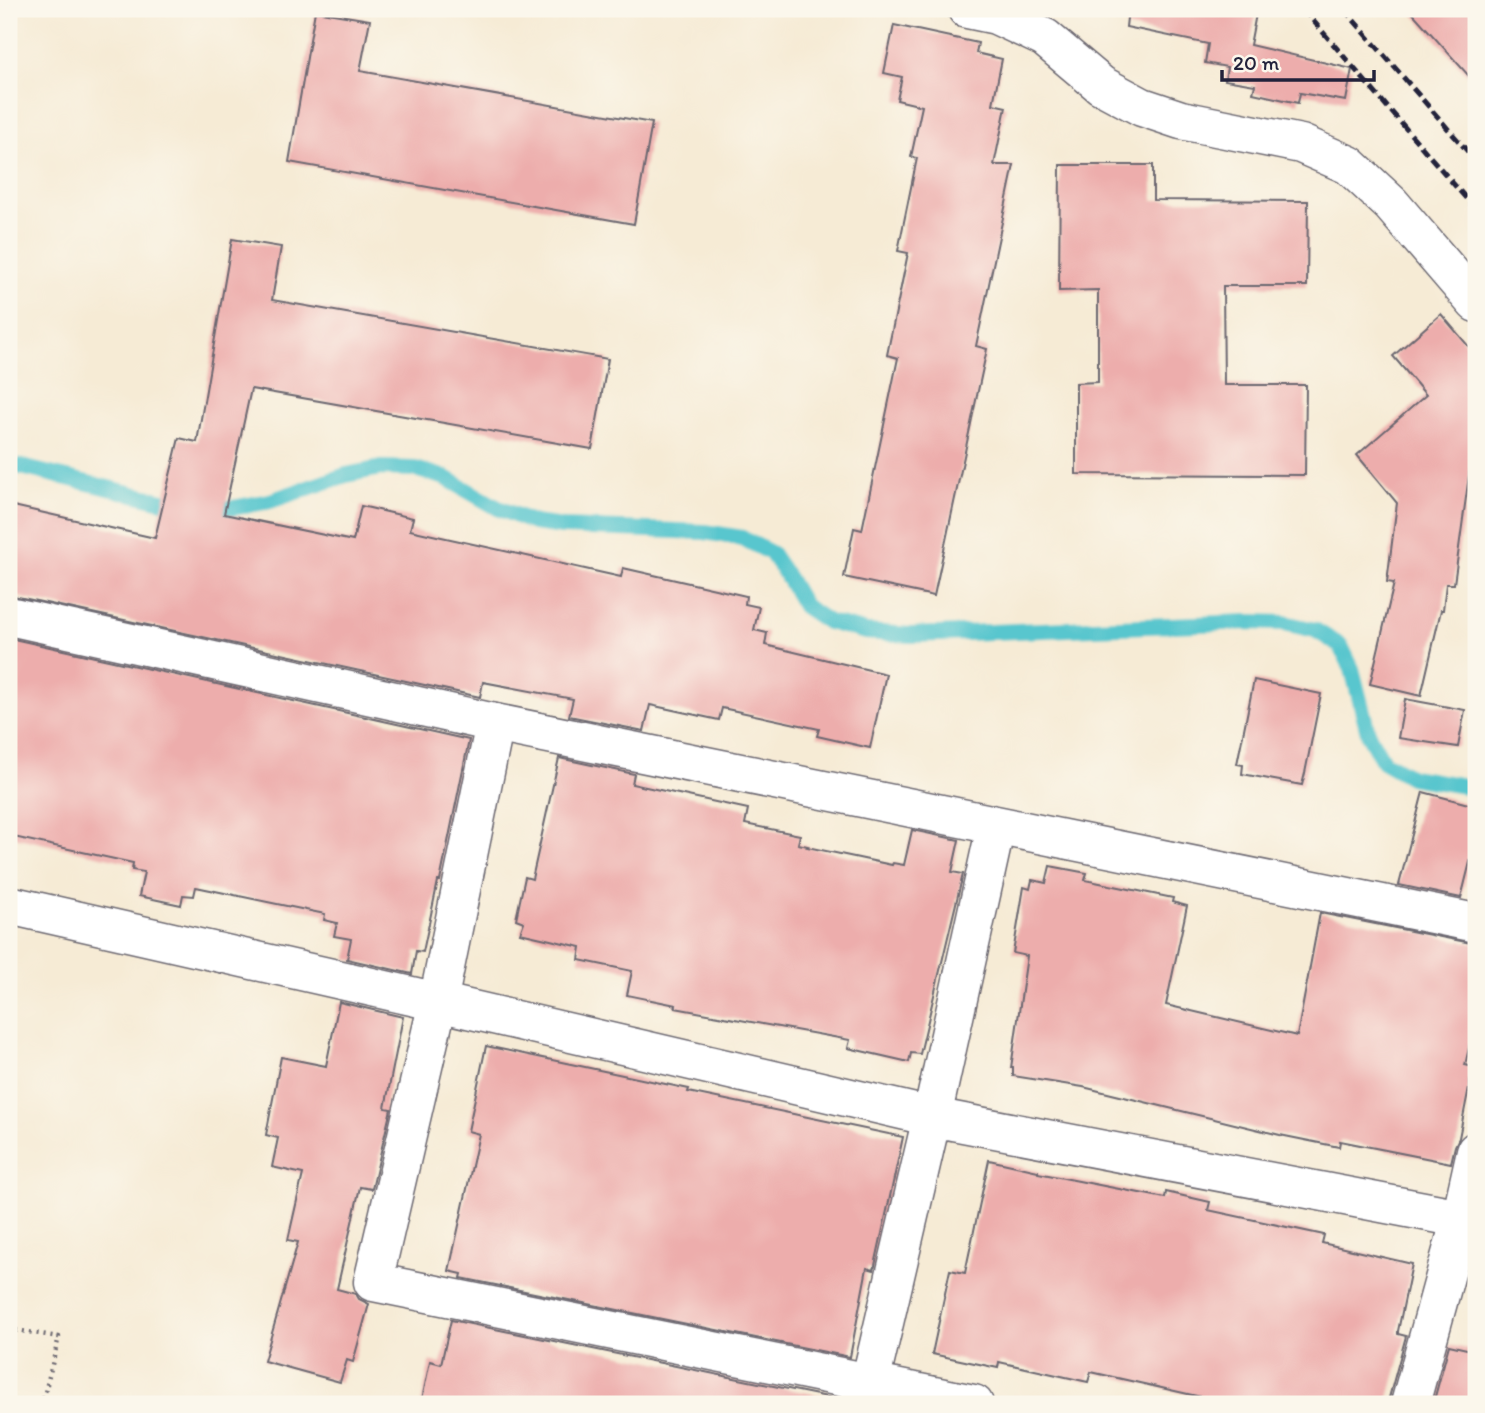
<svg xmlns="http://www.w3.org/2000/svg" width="1485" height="1413" font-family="Itim,sans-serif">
<rect width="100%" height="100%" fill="#fbf7ec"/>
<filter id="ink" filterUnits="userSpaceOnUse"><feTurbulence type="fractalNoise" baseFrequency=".0143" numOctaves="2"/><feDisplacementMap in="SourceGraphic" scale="14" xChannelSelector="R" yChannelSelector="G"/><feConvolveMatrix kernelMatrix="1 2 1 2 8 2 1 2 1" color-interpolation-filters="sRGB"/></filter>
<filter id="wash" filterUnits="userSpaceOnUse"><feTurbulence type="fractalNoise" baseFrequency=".00686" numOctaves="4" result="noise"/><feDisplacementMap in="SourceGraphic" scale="28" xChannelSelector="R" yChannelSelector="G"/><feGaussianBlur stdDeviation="1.57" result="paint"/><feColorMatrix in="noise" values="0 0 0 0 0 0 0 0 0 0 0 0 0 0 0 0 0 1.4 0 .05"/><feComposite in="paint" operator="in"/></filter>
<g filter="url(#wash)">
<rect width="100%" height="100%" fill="#f6ebd5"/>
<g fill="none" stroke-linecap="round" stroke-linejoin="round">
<g stroke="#59c6ce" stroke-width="16">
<path d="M9,464l174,42"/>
<path d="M205,508l22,1 43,-8 76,-26 35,-7 34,1 31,9 52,30 36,15 29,4 142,5 37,6 29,15 17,25 16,28 24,16 38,10 45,3 338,-13 35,1 31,7 26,16 11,23 17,67 14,25 28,16 65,11"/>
</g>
</g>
<g id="blocks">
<g fill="#edadac">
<path d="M1128,9h129l-7,36 102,24 -6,32 -46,-8 -2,10 -45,-10 2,-8 -30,-5 2,-13 -22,-4 3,-19 -82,-17z"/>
<path d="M1409,9h67v75z"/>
<path d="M315,11l55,9 -10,51 292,52 -18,101 -345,-62z"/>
<path d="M894,25l84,18 -2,10 26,6 -9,45 13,3 -12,58h20l-38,181 11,3 -53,247 -90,-19 10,-49 8,2 36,-172 -11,-3 21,-102 -10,-2 19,-93 -6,-1 11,-51 -25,-6 5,-23 -18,-4z"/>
<path d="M1060,165h93v35l155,1 -1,85h-84l1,99h82l-1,90 -229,-1v-91l22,-1v-92l-39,1z"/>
<path d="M232,239l49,8 -9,53 336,59 -16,90 -341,-60 -27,125 129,27 8,-35 52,12 -3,12 211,47 2,-9 123,28 -1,8 14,3 -5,23 13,3 -2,12 121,29 -16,74 -53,-12 2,-7 -97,-21 -3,12 -69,-15 -6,26 -75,-15 4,-17 -90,-17 -3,15 -471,-102v-90l146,33 24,-100 18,4z"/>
<path d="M1441,314l35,41v70l-22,159h-8l-3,26h-2l-20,86 -51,-12 24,-101 -7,-1 10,-79 -40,-48 69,-60 -33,-39z"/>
<path d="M9,638l460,102 -29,141h-2l-15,71 -7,-1 -4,23 -65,-15 4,-20 -17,-3 3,-13 -13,-3 1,-6 -129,-27 -2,9 -11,-1 -2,10 -42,-9 5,-24 -12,-2 1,-7 -124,-27z"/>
<path d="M1254,680l67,14 -16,79 -3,12 -60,-11 1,-9 -6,-1z"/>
<path d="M1405,699l60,11 -7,37 -60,-9z"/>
<path d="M559,758l75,16 -2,10 116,25 -3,15 55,11 -2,9 10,2 -1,1 85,18 1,-2 11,2 8,-35 47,10 -7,32 11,2 -43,180 -9,-1 -2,9 -61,-14 2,-8 -175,-32 1,-3 -49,-10 5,-24 -53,-11 2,-13 -61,-14 4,-11 -8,-3 9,-42 7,2z"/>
<path d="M1423,792l53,14v32l-15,60 -62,-13z"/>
<path d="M1050,866l37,7 -2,7 88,18 -1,4 15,4 -21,99 131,31 23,-123 156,31v74l-11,47 8,2 -14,71 -4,8 -4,17 -111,-22 -1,6 -59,-12 -197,-48 -70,-11v-8h-2l16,-112 -14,-3 11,-66 6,2 2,-9 14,3z"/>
<path d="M339,1002l64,15 -18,91 6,1 -19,80 -12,-2 -23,102 19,5 3,5 10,5 -16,58 -6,-2 -7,22 -76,-21 34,-119 -10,-2 15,-66 -31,-7 6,-29 -12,-3 15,-78 45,9z"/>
<path d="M486,1046l203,43 -1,3 215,45 -29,133 -7,-2 -17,89 -389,-79 1,-4 -13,-3 30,-137 -11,-3z"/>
<path d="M989,1160l49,11v2l127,25 1,-6 44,10 -2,8 116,25 -2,8 90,21 -14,67v3l8,2 -17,62v6h-157l-141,-32 -3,10 -89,-20 -1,6 -66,-14 18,-84 15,3z"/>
<path d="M451,1320l391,80 -1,4h-420l9,-43 11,3z"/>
<path d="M1449,1345l27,6v53h-43z"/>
</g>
</g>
</g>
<g filter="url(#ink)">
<use href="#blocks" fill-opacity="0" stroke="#6c6871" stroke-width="2"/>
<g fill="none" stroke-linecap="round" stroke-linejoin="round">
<g stroke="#6c6871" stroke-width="41">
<g id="minor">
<path d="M967,9l29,6 49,23 56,47 41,22 39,13 120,24 48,21 42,39 85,99"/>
<path d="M9,616l486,107 981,200"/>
<path d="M495,723l-57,279 -65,280 601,122"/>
<path d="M9,905l429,97 494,115 544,104"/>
<path d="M870,1383l62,-266 64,-291"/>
<path d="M1410,1404l51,-186 15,-67"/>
</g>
</g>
<path stroke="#6c6871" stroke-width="4.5" stroke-dasharray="2 5" stroke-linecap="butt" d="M9,1329l50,8 -17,67"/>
<use href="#minor" stroke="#fff" stroke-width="38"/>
<g stroke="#22223b" stroke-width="5" stroke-dasharray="10 5" stroke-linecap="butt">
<path d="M1303,9l173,201"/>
<path d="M1344,9l132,152"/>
</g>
</g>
</g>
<rect width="1485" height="1413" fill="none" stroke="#fbf7ec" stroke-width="35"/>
<path d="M1222 70v10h152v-10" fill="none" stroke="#22223b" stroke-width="3.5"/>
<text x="1233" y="70" font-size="21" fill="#22223b" stroke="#fbf7ec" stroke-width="5" paint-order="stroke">20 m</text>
</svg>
